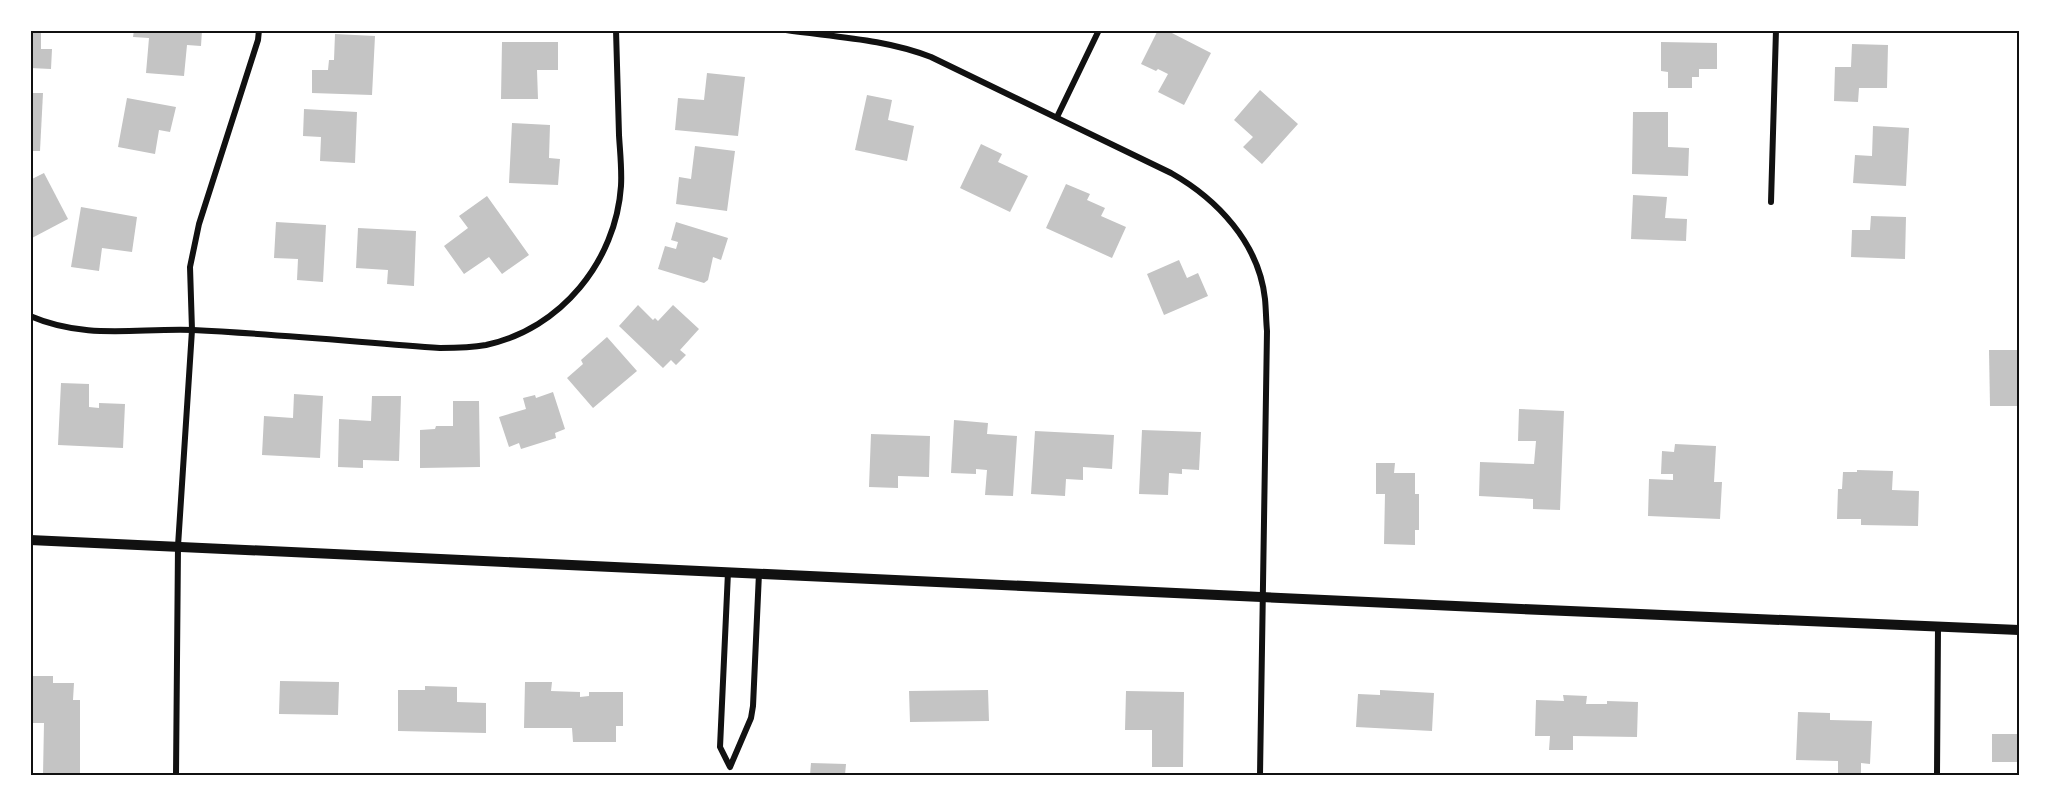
<svg xmlns="http://www.w3.org/2000/svg" width="2049" height="805" font-family="Poppins,sans-serif">
<rect width="100%" height="100%" fill="#fff"/>
<g fill="#c4c4c4">
<path d="M30,30h13l-2,2v17h11l-1,20 -21,-1z"/>
<path d="M134,30h68l-1,16 -14,-1 -3,31 -38,-3 3,-35 -16,-1z"/>
<path d="M1158,30h8l45,23 -27,52 -26,-13 10,-18 -10,-5 -2,2 -15,-7z"/>
<path d="M335,34l40,2 -3,59 -60,-2v-23h16l1,-10h5z"/>
<path d="M502,42h56v28h-21l1,29h-37z"/>
<path d="M1661,42l56,1v26h-18v8h-7v11h-24v-16l-7,-1z"/>
<path d="M1852,44l36,1 -1,43h-28l-1,14 -24,-1 1,-34h16z"/>
<path d="M707,73l38,4 -7,59 -63,-6 3,-32 26,2z"/>
<path d="M1260,90l38,34 -36,40 -19,-17 10,-10 -19,-17z"/>
<path d="M30,93h13l-3,58h-10z"/>
<path d="M867,95l25,5 -4,20 26,6 -7,35 -52,-11z"/>
<path d="M127,98l49,9 -6,25 -11,-2 -4,24 -37,-7z"/>
<path d="M304,109l53,3 -2,51 -35,-2 1,-24 -18,-1z"/>
<path d="M1633,112h35v35l21,1 -1,28 -56,-2z"/>
<path d="M512,123l38,2 -1,33 11,1 -2,26 -49,-2z"/>
<path d="M1873,126l36,2 -3,58 -53,-3 2,-28 17,1z"/>
<path d="M981,144l21,10 -4,8 30,14 -18,36 -50,-24z"/>
<path d="M695,146l40,5 -8,60 -51,-7 3,-27 12,2z"/>
<path d="M44,173l24,46 -36,19 -2,-3v-55z"/>
<path d="M1066,184l24,10 -3,6 18,8 -4,8 25,11 -14,31 -66,-30z"/>
<path d="M1633,195l34,2 -2,21 22,1 -1,22 -55,-2z"/>
<path d="M487,196l42,59 -27,19 -13,-17 -25,17 -20,-28 24,-18 -9,-12z"/>
<path d="M81,207l56,10 -5,35 -30,-4 -3,23 -28,-4z"/>
<path d="M1871,216l35,1 -1,42 -54,-2 1,-27h18z"/>
<path d="M276,222l50,3 -3,57 -26,-2 1,-21 -24,-1z"/>
<path d="M676,222l52,16 -7,22 -8,-3 -5,23 -4,3 -46,-14 7,-23 11,3 2,-7 -7,-2z"/>
<path d="M358,228l58,3 -2,55 -27,-2 1,-14 -32,-2z"/>
<path d="M1179,260l8,18 11,-5 10,23 -44,19 -17,-41z"/>
<path d="M638,305l15,15 2,-2 3,3 15,-16 26,24 -19,21 6,5 -10,10 -5,-5 -8,8 -44,-42z"/>
<path d="M607,337l30,34 -44,37 -26,-30 16,-14 -2,-4z"/>
<path d="M1989,350h30v56h-29z"/>
<path d="M61,383l28,1v23l10,1v-5l26,1 -2,44 -65,-3z"/>
<path d="M553,392l12,37 -10,4 1,5 -35,11 -2,-6 -10,4 -10,-30 27,-8 -3,-11 12,-3 1,3z"/>
<path d="M294,394l29,2 -3,62 -58,-3 2,-39 29,2z"/>
<path d="M372,396h29l-2,65 -36,-1v8l-25,-1 1,-48 32,2z"/>
<path d="M453,401h26l1,66 -60,1v-38l15,-1 1,-3h17z"/>
<path d="M1519,409l45,2 -4,99 -27,-1v-10l-54,-3 1,-34 54,2 2,-23h-18z"/>
<path d="M954,420l34,3 -1,11 30,2 -4,60 -28,-1 2,-25 -11,-1v5l-25,-1z"/>
<path d="M1142,430l59,2 -2,38 -17,-1v5l-13,-1 -1,22 -29,-1z"/>
<path d="M1035,431l79,4 -2,34 -29,-2v13l-17,-1 -1,17 -34,-2z"/>
<path d="M871,434l59,2 -1,41 -31,-1v12l-29,-1z"/>
<path d="M1675,444l41,2 -2,36h8l-2,37 -72,-3 1,-37 24,1v-6h-12l1,-23 12,1z"/>
<path d="M1376,463h19l-1,10h21v21h4v36h-4v15l-31,-1 1,-50h-9z"/>
<path d="M1857,470l36,1 -1,19 27,1 -1,35 -57,-1v-6h-24l1,-30h4l1,-17h14z"/>
<path d="M30,676h23v7h21l-1,17h7v75h-37l1,-52h-14z"/>
<path d="M280,681l59,1 -1,33 -59,-1z"/>
<path d="M525,682h27l-1,9 29,1v5l9,-1v-4h34v34h-7v16h-43l-1,-14h-48z"/>
<path d="M425,686l32,1v15l29,1v30l-88,-2v-41h27z"/>
<path d="M988,690l1,31 -79,1 -1,-31z"/>
<path d="M1380,690l54,3 -2,38 -76,-4 2,-33 22,1z"/>
<path d="M1126,691l58,1 -1,75h-31v-37h-27z"/>
<path d="M1563,695l24,1 -1,8h21v-3l31,1 -1,35 -64,-1v14h-24l1,-14h-15l1,-36 28,1z"/>
<path d="M1798,712l32,1v7l42,1 -2,43 -9,-1v12h-23v-14l-42,-1z"/>
<rect x="1992" y="734" width="27" height="28"/>
<path d="M811,763l35,1 -1,11h-35z"/>
</g>
<g fill="none" stroke-linecap="round" stroke-linejoin="round">
<g stroke="#111" stroke-width="6">
<path d="M786,30c49,7 99,9 145,27l240,116c46,26 88,70 94,126 1,10 1,21 2,32l-7,444"/>
<path d="M1057,117l42,-87"/>
<path d="M1771,202l5,-172"/>
<path d="M30,316c56,24 105,12 163,14 82,4 165,12 247,18 15,0 30,0 46,-3 75,-16 130,-84 135,-159 1,-17 -1,-34 -2,-51 -1,-35 -2,-70 -3,-105"/>
<path d="M728,572l-8,175 10,20 21,-49 2,-12 6,-133"/>
<path d="M176,775l2,-229 14,-216 -2,-63 9,-43 59,-184 1,-10"/>
<path d="M1937,775l1,-148"/>
</g>
<path stroke="#111" stroke-width="10" d="M30,540l1491,69 498,21"/>
</g>
<rect width="2049" height="805" fill="none" stroke="#ffffff" stroke-width="63"/>
<rect x="32" y="32" width="1986" height="742" fill="none" stroke="#111" stroke-width="2"/>
</svg>
